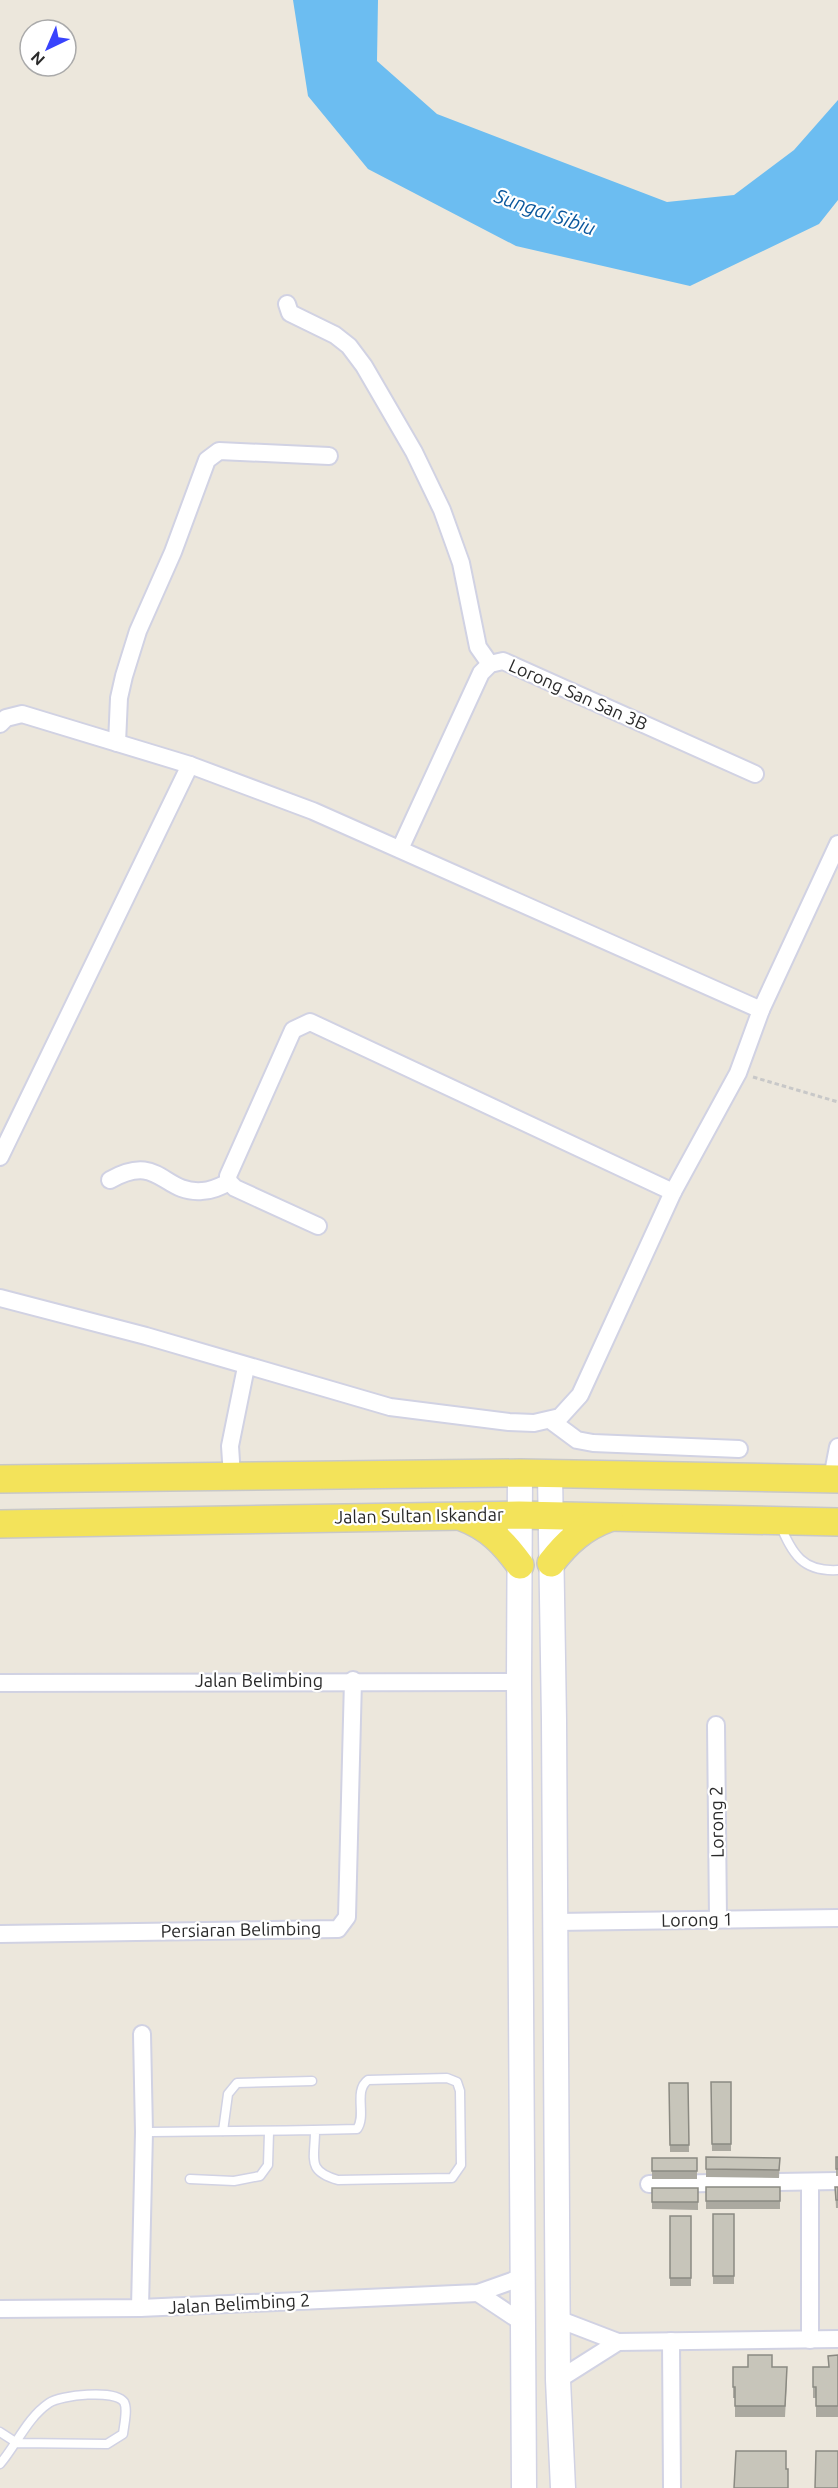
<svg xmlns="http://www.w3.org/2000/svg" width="838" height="2488" font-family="Ubuntu,sans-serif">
<rect width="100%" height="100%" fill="#ece7dc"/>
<path fill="#6cbdf1" d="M293,0h85l-1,61 60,53 230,88 67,-7 60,-45 44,-50v100l-19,24 -129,62 -174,-40 -148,-77 -60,-73z"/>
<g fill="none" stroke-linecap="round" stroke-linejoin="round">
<g stroke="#d1d2e3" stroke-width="11">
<g id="lane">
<path d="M780,1525c13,29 22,47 58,45"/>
<path d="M223,2131l5,-37 9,-11 75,-2"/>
<path d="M144,2132c71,-1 142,-1 213,-3 10,-14 -4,-38 11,-49l79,-2 10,4 3,9 1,74 -9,13 -114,2c-32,-9 -23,-21 -23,-49"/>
<path d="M190,2179l44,2 26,-5 8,-11 1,-33"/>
<path d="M0,2432l17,11 90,1 16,-10c1,-9 5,-25 1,-32 -9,-13 -63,-7 -75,1 -22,15 -32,41 -49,61"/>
</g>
</g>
<g stroke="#d1d2e3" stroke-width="20">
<g id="street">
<path d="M287,304l3,9 45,22 14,11 15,20 50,86 28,58 19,53 17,84 12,17"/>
<path d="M0,724l6,-6 16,-4 168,51 123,46 448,199"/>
<path d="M117,743l2,-45 5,-22 14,-45 35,-79 34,-92 12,-9 110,5"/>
<path d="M400,849l81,-176 9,-9 13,-3 252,113"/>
<path d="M0,1157l190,-392"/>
<path d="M110,1180c50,-28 52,14 92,11 10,0 19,-5 27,-9"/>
<path d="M318,1226l-83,-38 -6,-6 -1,-6 65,-146 17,-8 363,170"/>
<path d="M0,1298l146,38 244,71 119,15 25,1 26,-6 20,-22 93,-203 65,-119 23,-63 77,-166"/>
<path d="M550,1420l27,20 16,3 146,6"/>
<path d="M232,1476l-2,-30 16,-79"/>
<path d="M832,1478l6,-31"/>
<path d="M0,1683l519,-1"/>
<path d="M716,1725l2,194"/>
<path d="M556,1922l282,-4"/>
<path d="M0,1934l338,-5 9,-12 6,-237"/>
<path d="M649,2184l189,-3"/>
<path d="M478,2293l45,30"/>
<path d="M140,2308l4,-176 -2,-98"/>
<path d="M0,2309l140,-1 338,-15 45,-16"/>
<path d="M558,2319l60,23 220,-3"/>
<path d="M810,2340v-158"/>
<path d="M671,2341l1,147"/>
<path d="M558,2380l60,-38"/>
</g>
</g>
<g stroke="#d1d2e3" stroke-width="27">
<g id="secondary">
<path d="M520,1473l-1,209 5,806"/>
<path d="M550,1474l4,246 4,660 5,108"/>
</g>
</g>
<g stroke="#c8c8c8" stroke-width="30">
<g id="primary">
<path d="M0,1479l520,-6 318,6"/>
<path d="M462,1517c27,10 42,26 58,48"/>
<path d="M0,1524l519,-9 319,7"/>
<path d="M551,1563c16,-21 33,-36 58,-45"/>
</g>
</g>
<path stroke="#c8c8c8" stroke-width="3" stroke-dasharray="4.5 3" stroke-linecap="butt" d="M753,1077l85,25"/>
<use href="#lane" stroke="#fff" stroke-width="8"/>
<use href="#street" stroke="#fff" stroke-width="16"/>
<use href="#secondary" stroke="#fff" stroke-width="24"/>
<use href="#primary" stroke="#f3e35a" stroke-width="27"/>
</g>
<g fill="#aba9a0">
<path d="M711,2082h20v69h-19z"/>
<path d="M669,2083h19l1,69h-19z"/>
<path d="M706,2157l74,1 -1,20 -73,-1z"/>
<rect x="836" y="2157" width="2" height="19"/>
<rect x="652" y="2158" width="45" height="21"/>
<rect x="706" y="2187" width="74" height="22"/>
<path d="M835,2187h3v21h-2z"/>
<path d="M652,2188h46v22l-46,-1z"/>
<rect x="713" y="2214" width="21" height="70"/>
<rect x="670" y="2216" width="21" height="70"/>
<path d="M838,2355v62h-22v-19h-3v-31h15z"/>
<path d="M733,2367h39l15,11 -2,39h-50v-19h-2z"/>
</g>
<g fill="#c7c5ba" stroke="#8b8a82" stroke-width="1.5">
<path d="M711,2082h20v62h-19z"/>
<path d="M669,2083h19l1,62h-19z"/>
<path d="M706,2157l74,1 -1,12 -73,-1z"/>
<rect x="836" y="2157" width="2" height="12"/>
<rect x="652" y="2158" width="45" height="13"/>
<rect x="706" y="2187" width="74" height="14"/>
<path d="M835,2187h3v13h-2z"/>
<rect x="652" y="2188" width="46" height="14"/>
<rect x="713" y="2214" width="21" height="62"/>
<rect x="670" y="2216" width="21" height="62"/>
<path d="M748,2355h24v12h15l-2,39h-50v-19h-2v-20h15z"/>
<path d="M838,2355v51h-22v-19h-3v-20h16l-1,-11z"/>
<path d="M736,2451h50v18h2v19h-54z"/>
<path d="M816,2451h22v37h-23z"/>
</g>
<g text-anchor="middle" stroke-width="4.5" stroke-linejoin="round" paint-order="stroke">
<g font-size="18" fill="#2a2a2a" stroke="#fff">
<text transform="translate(578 695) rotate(24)" y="6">Lorong San San 3B</text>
<text transform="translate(419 1516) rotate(-1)" y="6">Jalan Sultan Iskandar</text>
<text x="259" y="1687">Jalan Belimbing</text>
<text transform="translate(717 1822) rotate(-91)" y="6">Lorong 2</text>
<text transform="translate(697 1920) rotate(-1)" y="6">Lorong 1</text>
<text transform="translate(241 1930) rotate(-1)" y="6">Persiaran Belimbing</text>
<text transform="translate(239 2304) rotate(-3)" y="6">Jalan Belimbing 2</text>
</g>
<g font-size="20" font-style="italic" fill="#0b589d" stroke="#fff">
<text transform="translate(545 212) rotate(19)" y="7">Sungai Sibiu</text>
</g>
</g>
<g transform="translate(48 48) rotate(224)"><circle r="28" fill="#ffffff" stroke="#aaaaaa" stroke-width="1.5"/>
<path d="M0-4.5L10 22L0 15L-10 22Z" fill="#3843fd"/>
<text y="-9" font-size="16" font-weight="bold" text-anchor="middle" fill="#2a2a2a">N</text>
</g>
</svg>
